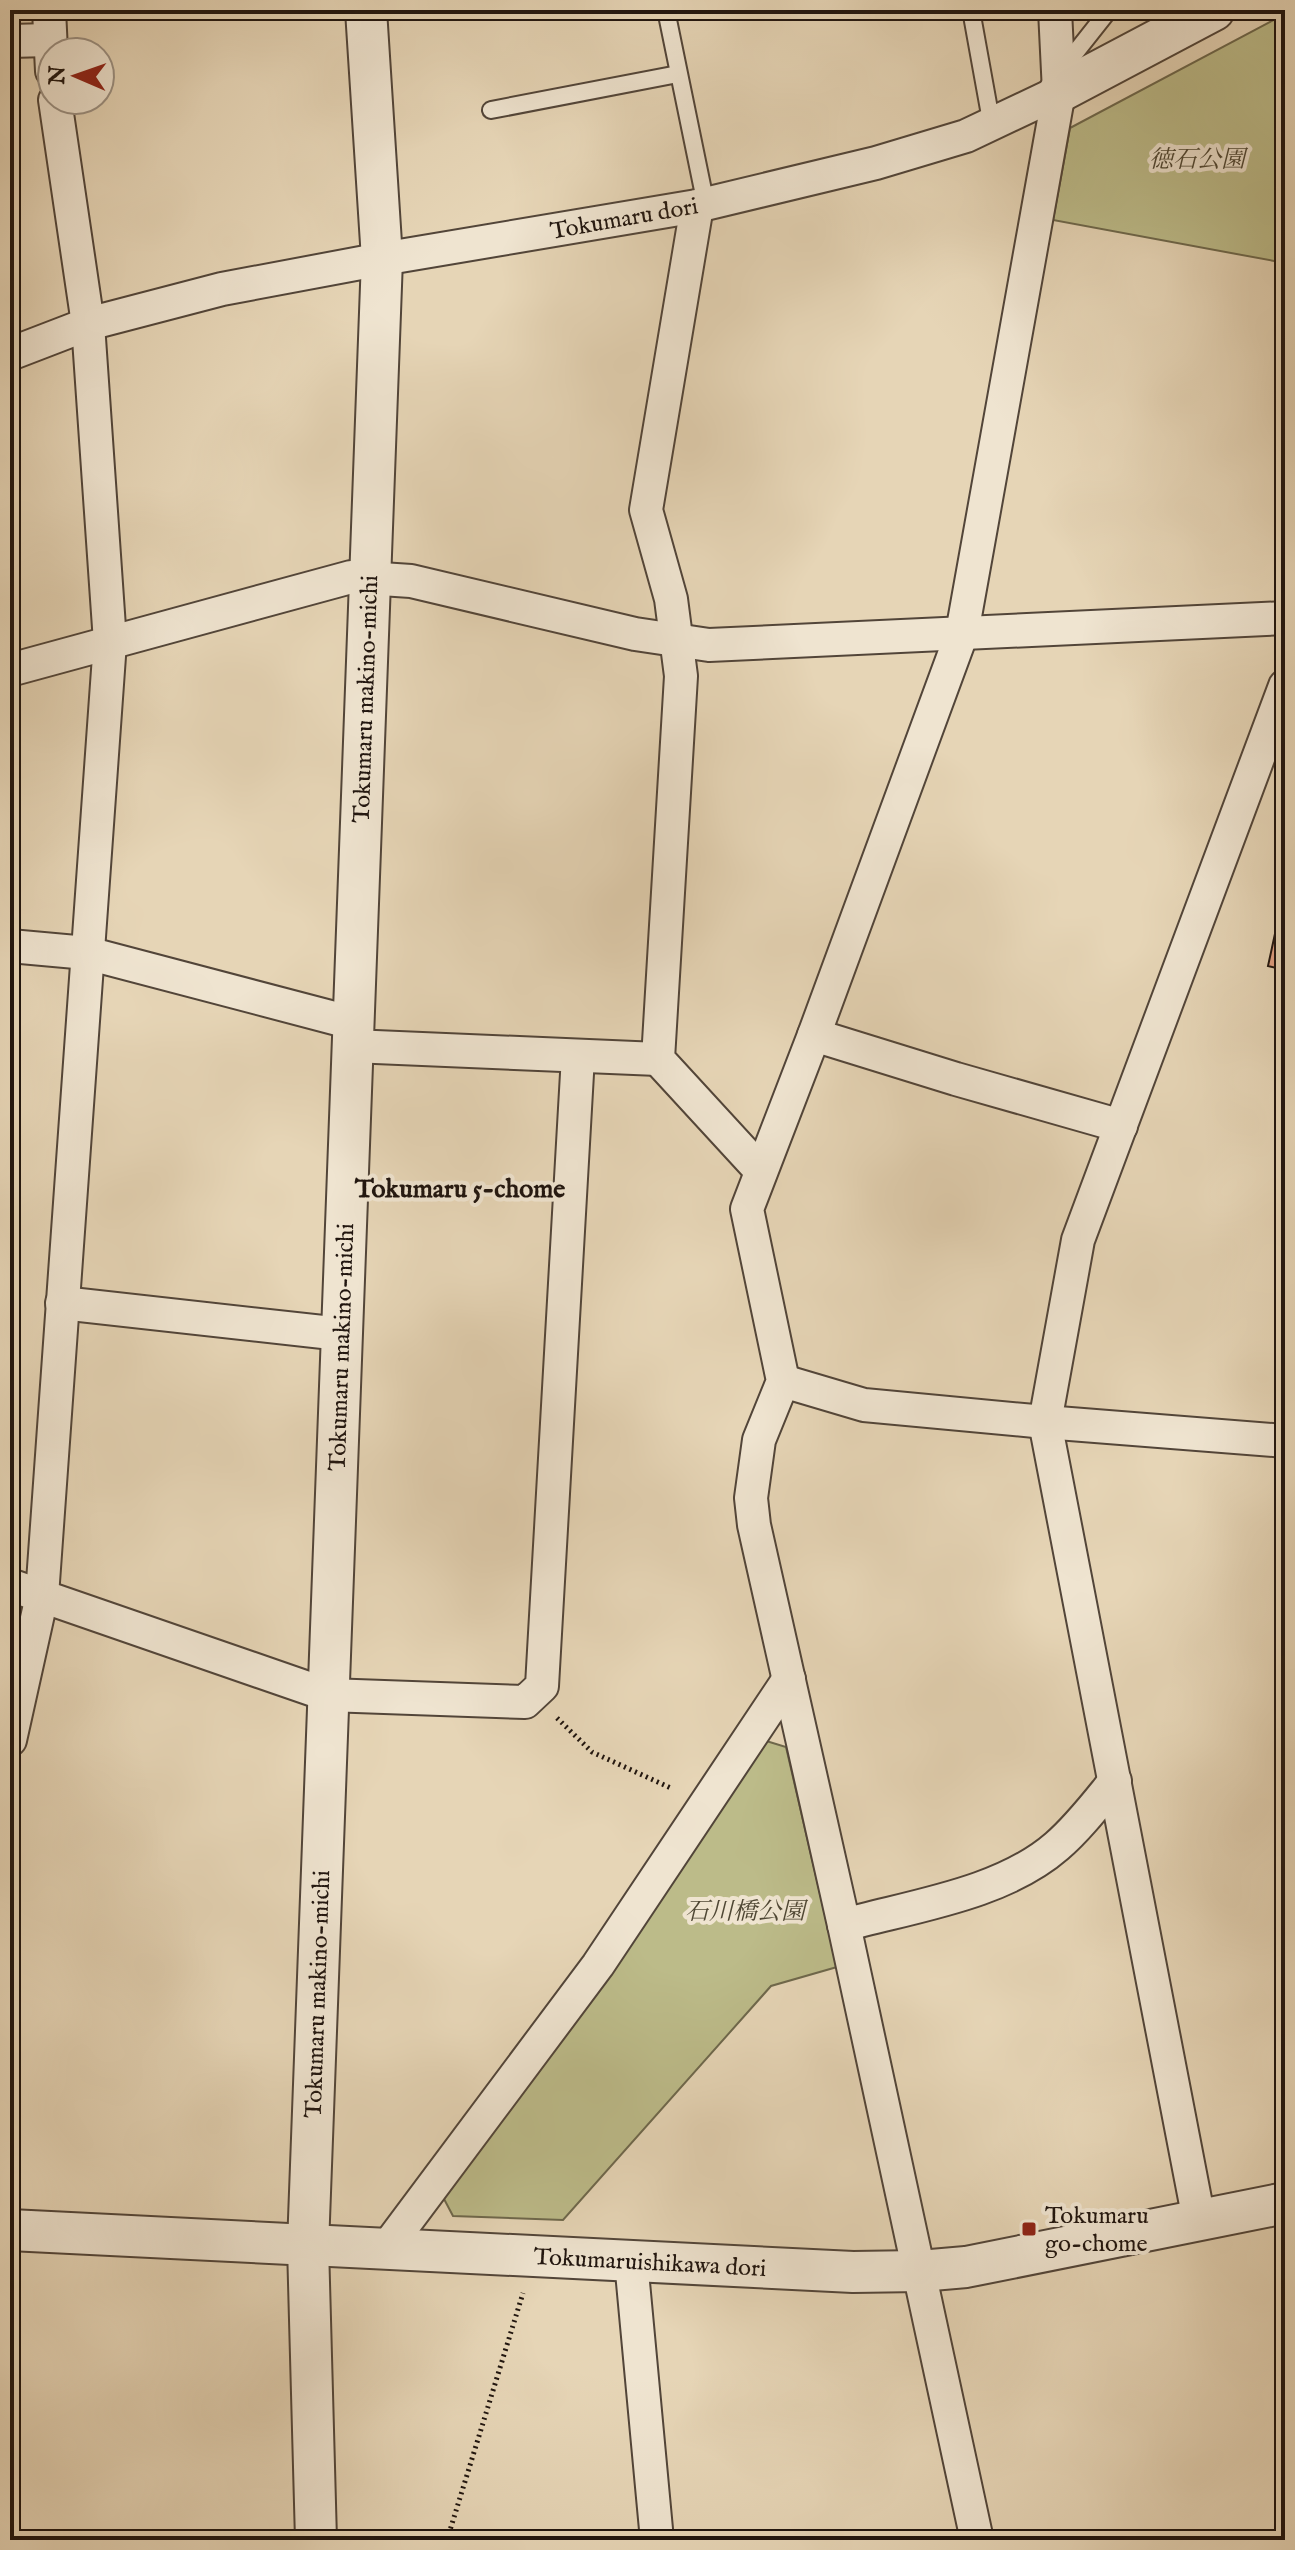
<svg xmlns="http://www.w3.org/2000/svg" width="1295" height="2550" font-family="'IM FELL English','Noto Serif JP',serif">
<rect width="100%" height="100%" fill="#e6d5b6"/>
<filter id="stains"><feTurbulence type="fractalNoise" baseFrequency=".0025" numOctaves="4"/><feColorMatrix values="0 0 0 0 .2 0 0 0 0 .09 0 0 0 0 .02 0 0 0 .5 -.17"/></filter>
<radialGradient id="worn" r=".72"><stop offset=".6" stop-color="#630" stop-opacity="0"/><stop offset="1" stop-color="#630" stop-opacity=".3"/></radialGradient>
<g fill="#bcbb89" stroke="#6e684c" stroke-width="2">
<path d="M1285,14v249l-232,-43 17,-92z"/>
<path d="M763,1740l23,7 51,220 -66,19 -208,234 -110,-4 -10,-19z"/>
</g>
<path fill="#e2a083" stroke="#20150f" stroke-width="2" d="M1283,897l2,1v72l-17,-4z"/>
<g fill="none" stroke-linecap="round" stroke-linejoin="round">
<g stroke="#524539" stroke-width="20">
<g id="service">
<path d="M666,10l40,195"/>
<path d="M971,10l21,116"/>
<path d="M1060,72l49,-62"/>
<path d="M491,110l187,-36"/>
</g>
</g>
<g stroke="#524539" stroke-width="36">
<g id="minor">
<path d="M49,10l3,61"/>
<path d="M10,41l39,-1"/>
<path d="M697,206l-51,304 25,89 10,77 -23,383 103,112"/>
<path d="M10,354l78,-30 134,-35 160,-30 315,-53 179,-43 90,-27 93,-44"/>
<path d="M10,670l341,-93 60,4 224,53 74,11 576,-27"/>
<path d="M10,946l77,7 266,70"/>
<path d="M814,1035l142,44 165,47"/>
<path d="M352,1046l306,13"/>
<path d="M62,1303l279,31"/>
<path d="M783,1381l81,24 181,17 240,19"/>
<path d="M10,1585l318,110 197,7 17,-16 36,-630"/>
<path d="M10,1740l32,-144 68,-954 -22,-318 -33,-224"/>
<path d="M844,1925c69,-19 158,-31 213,-79 22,-19 40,-43 58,-65"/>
<path d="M1199,2220l-154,-798 33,-182 207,-554"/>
<path d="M385,2250l213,-285 191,-286"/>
<path d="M631,2261l26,279"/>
<path d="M977,2540l-133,-615 -90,-400 -3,-27 8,-58 24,-59 -36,-172 67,-174 148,-402 97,-541 -4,-82"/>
</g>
</g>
<g stroke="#524539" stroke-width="44">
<g id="tertiary">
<path d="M1059,92l155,-82"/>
<path d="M10,2230l843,42 67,-1 46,-4 319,-64"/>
<path d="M316,2540l-8,-294 74,-1987 -16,-249"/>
</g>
</g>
<g stroke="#20150f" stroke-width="5" stroke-dasharray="2 4" stroke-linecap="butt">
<path d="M557,1718l35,34 81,37"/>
<path d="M447,2540l76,-247"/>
</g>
<use href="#service" stroke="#efe4d0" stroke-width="16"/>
<use href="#minor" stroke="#efe4d0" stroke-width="32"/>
<use href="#tertiary" stroke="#efe4d0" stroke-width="40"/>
</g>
<rect fill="#8f2418" stroke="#efe4d0" stroke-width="3" x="1021" y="2221" width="16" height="16" rx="4"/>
<g text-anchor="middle" stroke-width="8" stroke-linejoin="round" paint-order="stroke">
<g font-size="24" font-style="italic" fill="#4f4734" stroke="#efe4d0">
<text x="1197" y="167">徳石公園</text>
<text x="745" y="1919">石川橋公園</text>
</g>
<g font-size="24" fill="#20150f" stroke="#efe4d0">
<text transform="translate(624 218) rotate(-10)" y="8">Tokumaru dori</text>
<text transform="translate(365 699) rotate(-88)" y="8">Tokumaru makino-michi</text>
<text transform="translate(341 1347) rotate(-88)" y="8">Tokumaru makino-michi</text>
<text transform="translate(317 1994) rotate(-88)" y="8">Tokumaru makino-michi</text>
<text transform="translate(650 2262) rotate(3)" y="8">Tokumaruishikawa dori</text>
</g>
<g font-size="24" fill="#20150f" stroke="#efe4d0" text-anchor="start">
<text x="1045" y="2223">Tokumaru<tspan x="1045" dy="28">go-chome</tspan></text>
</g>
<g font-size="26" font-weight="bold" fill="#20150f" stroke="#efe4d0">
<text x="460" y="1197">Tokumaru 5-chome</text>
</g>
</g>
<rect width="1295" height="2550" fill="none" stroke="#e6d5b6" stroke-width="40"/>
<rect x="12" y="12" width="1271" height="2526" fill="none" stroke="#20150f" stroke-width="4"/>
<rect x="20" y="20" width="1255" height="2510" fill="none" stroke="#20150f" stroke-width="2"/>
<g transform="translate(76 76) rotate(272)"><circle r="38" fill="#efe4d0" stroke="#9c9183" stroke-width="2"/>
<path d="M0-6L14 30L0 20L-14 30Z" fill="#8f2418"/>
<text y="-12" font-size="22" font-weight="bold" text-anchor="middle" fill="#20150f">N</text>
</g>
<rect width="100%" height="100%" filter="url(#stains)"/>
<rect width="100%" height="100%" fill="url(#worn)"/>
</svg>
